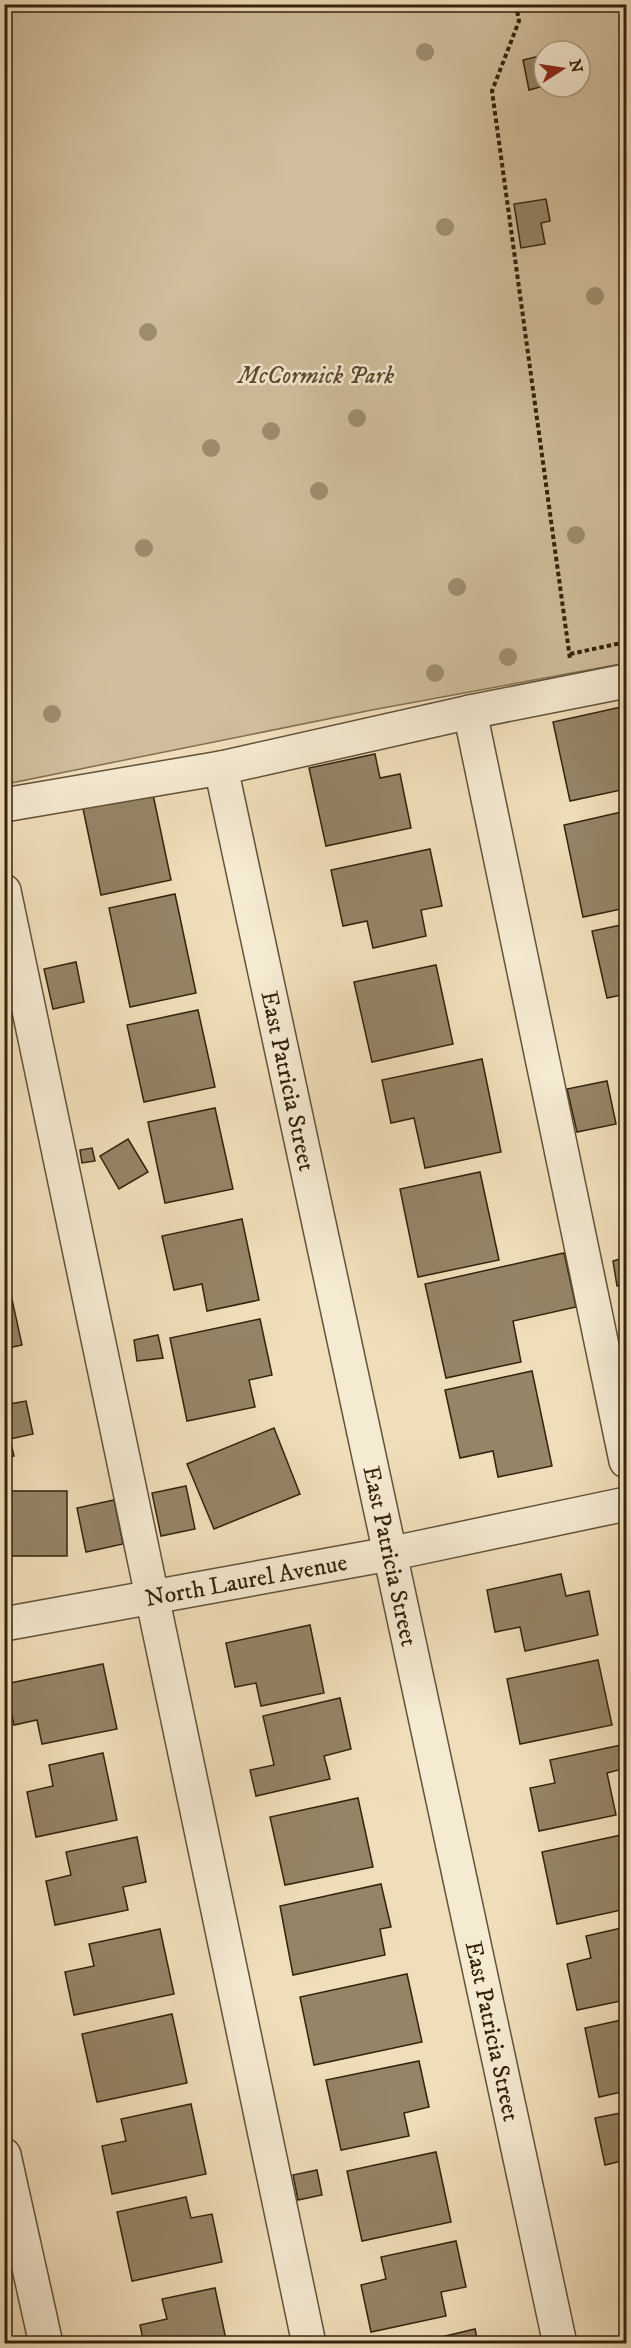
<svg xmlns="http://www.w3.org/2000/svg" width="631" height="2348" font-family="'IM FELL DW Pica',serif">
<rect width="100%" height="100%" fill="#f0deba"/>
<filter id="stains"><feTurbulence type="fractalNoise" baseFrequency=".00333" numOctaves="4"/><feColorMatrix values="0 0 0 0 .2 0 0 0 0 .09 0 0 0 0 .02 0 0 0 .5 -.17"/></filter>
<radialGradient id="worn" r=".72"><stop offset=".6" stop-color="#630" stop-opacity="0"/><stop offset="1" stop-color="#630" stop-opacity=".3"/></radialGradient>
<path fill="#d0be9c" stroke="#827054" stroke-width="1.5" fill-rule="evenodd" d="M4,5h622v658l-254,47 -361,73 -7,-28zM544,51h36v36h-36z"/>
<g fill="#958466" stroke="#33230c" stroke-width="1.5">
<path d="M544,55v31l-15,4 -6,-30z"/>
<path d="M546,199l4,22 -9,2 4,21 -24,4 -7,-44z"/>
<path d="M626,706v83l-56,12 -17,-79z"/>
<path d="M375,754l5,24 20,-4 11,54 -85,18 -17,-78z"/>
<path d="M151,785l20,95 -70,15 -20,-96z"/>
<path d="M626,811v97l-43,9 -19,-92z"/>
<path d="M430,849l12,57 -21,4 5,26 -53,12 -6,-27 -24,5 -12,-56z"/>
<path d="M175,894l21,99 -66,14 -21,-99z"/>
<path d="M626,924v70l-19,4 -15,-67z"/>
<path d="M76,962l8,40 -31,7 -9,-40z"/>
<path d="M436,965l17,79 -81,18 -18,-80z"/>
<path d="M198,1010l17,77 -71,15 -17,-77z"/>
<path d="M482,1059l19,93 -76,16 -11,-50 -23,5 -9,-43z"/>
<path d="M607,1081l9,43 -39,8 -10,-43z"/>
<path d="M215,1108l18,81 -68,14 -17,-81z"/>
<path d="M128,1139l20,33 -29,17 -19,-33z"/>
<path d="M92,1148l3,13 -13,2 -2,-13z"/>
<path d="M480,1172l19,88 -81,17 -18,-88z"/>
<path d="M242,1219l17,81 -52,11 -5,-27 -28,6 -12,-54z"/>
<path d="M564,1253l12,54 -63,14 8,41 -75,16 -21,-94z"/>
<path d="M626,1257v28l-9,1 -4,-25z"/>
<path d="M4,1263l18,82 -18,4z"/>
<path d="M260,1319l12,56 -23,5 6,27 -68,14 -17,-83z"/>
<path d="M158,1335l5,23 -26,3 -3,-21z"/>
<path d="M532,1371l20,95 -54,11 -5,-26 -33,7 -15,-68z"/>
<path d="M26,1401l7,33 -23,5 4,17 -10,2v-53z"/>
<path d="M274,1428l26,66 -86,35 -27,-65z"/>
<path d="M186,1486l9,43 -34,7 -9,-43z"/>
<rect x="4" y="1491" width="63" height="65"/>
<path d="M114,1500l9,44 -37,8 -9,-44z"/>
<path d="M561,1574l5,22 23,-5 9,44 -73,16 -5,-24 -25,5 -8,-42z"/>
<path d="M310,1625l14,68 -63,13 -5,-23 -21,4 -9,-44z"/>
<path d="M598,1660l14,65 -92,19 -13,-65z"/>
<path d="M103,1664l14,65 -75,15 -5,-24 -23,5 -9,-41z"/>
<path d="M340,1698l11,51 -27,7 6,23 -74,17 -6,-26 24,-5 -11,-49z"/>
<path d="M626,1744v24l-19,5 9,42 -77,16 -9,-43 25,-5 -5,-23z"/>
<path d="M103,1753l14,67 -81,17 -9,-45 26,-6 -4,-21z"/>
<path d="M358,1798l15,69 -88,18 -15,-68z"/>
<path d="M626,1834v75l-69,15 -15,-72z"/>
<path d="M137,1837l9,45 -23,5 5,23 -73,15 -9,-44 25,-6 -5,-23z"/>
<path d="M381,1884l10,43 -11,2 5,26 -92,20 -13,-69z"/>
<path d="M626,1927v73l-49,10 -10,-46 24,-6 -5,-22z"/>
<path d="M160,1929l14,65 -100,21 -9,-43 29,-6 -5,-22z"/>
<path d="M407,1974l15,68 -108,23 -14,-68z"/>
<path d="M172,2014l15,69 -90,19 -15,-68z"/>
<path d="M626,2019v72l-27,6 -14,-69z"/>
<path d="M419,2061l10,46 -25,6 5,23 -68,14 -15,-70z"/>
<path d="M191,2104l15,70 -94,20 -10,-48 24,-5 -5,-22z"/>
<path d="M626,2112v48l-21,5 -10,-47z"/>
<path d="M436,2152l15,70 -89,19 -15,-70z"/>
<path d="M317,2170l5,25 -24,5 -5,-25z"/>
<path d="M186,2197l5,21 21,-4 10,48 -90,19 -15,-69z"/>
<path d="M456,2241l10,46 -25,5 5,24 -75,16 -10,-47 25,-6 -5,-22z"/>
<path d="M215,2288l12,56h-83l-4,-19 27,-6 -5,-20z"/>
<path d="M475,2329l3,15h-66z"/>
</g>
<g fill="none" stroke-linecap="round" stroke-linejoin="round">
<g stroke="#625238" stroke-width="36">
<g id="minor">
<path d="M626,681l-156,31 156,749"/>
<path id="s1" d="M221,768l339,1576"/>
<path d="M4,805l217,-37 249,-56"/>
<path d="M4,891l305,1453"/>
<path id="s2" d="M4,1624l385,-70 237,-50"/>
<path d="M4,2155l42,189"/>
</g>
</g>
<g stroke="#33230c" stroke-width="4" stroke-dasharray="4.5 3" stroke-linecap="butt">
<path d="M516,4l3,17 -27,70 78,568"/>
<path d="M570,654l56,-12"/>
</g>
<use href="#minor" stroke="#f5ead2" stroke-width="33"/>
</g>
<g fill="#9e8d6e">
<circle cx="425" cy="52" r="9"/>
<circle cx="445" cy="227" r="9"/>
<circle cx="595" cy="296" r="9"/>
<circle cx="148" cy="332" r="9"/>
<circle cx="357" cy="418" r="9"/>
<circle cx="271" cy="431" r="9"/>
<circle cx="211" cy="448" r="9"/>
<circle cx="319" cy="491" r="9"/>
<circle cx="576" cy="535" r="9"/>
<circle cx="144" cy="548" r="9"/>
<circle cx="457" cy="587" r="9"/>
<circle cx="508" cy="657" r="9"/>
<circle cx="435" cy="673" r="9"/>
<circle cx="52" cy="714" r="9"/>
</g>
<g text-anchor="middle" stroke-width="5" stroke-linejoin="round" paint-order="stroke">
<g font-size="24" font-style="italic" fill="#5a4a30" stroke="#f5ead2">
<text x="316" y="383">McCormick Park</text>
</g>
<g font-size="24" fill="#33230c" stroke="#f5ead2">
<text dy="8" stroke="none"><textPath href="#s1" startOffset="320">East Patricia Street</textPath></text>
<text dy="8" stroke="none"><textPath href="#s1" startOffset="806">East Patricia Street</textPath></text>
<text dy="8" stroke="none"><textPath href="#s2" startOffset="246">North Laurel Avenue</textPath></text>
<text dy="8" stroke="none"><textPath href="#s1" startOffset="1292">East Patricia Street</textPath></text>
</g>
</g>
<rect width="631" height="2348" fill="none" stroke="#f0deba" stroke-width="24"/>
<rect x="6" y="6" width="619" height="2336" fill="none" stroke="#33230c" stroke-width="3"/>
<rect x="12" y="12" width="607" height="2324" fill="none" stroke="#33230c" stroke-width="1.5"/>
<g transform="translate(562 69) rotate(78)"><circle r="28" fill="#f5ead2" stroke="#a79a83" stroke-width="1.5"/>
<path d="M0-4.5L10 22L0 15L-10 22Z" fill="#8f2418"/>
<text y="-9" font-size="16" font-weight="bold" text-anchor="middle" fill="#33230c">N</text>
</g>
<rect width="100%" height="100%" filter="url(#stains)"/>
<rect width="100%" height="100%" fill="url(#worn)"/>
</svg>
